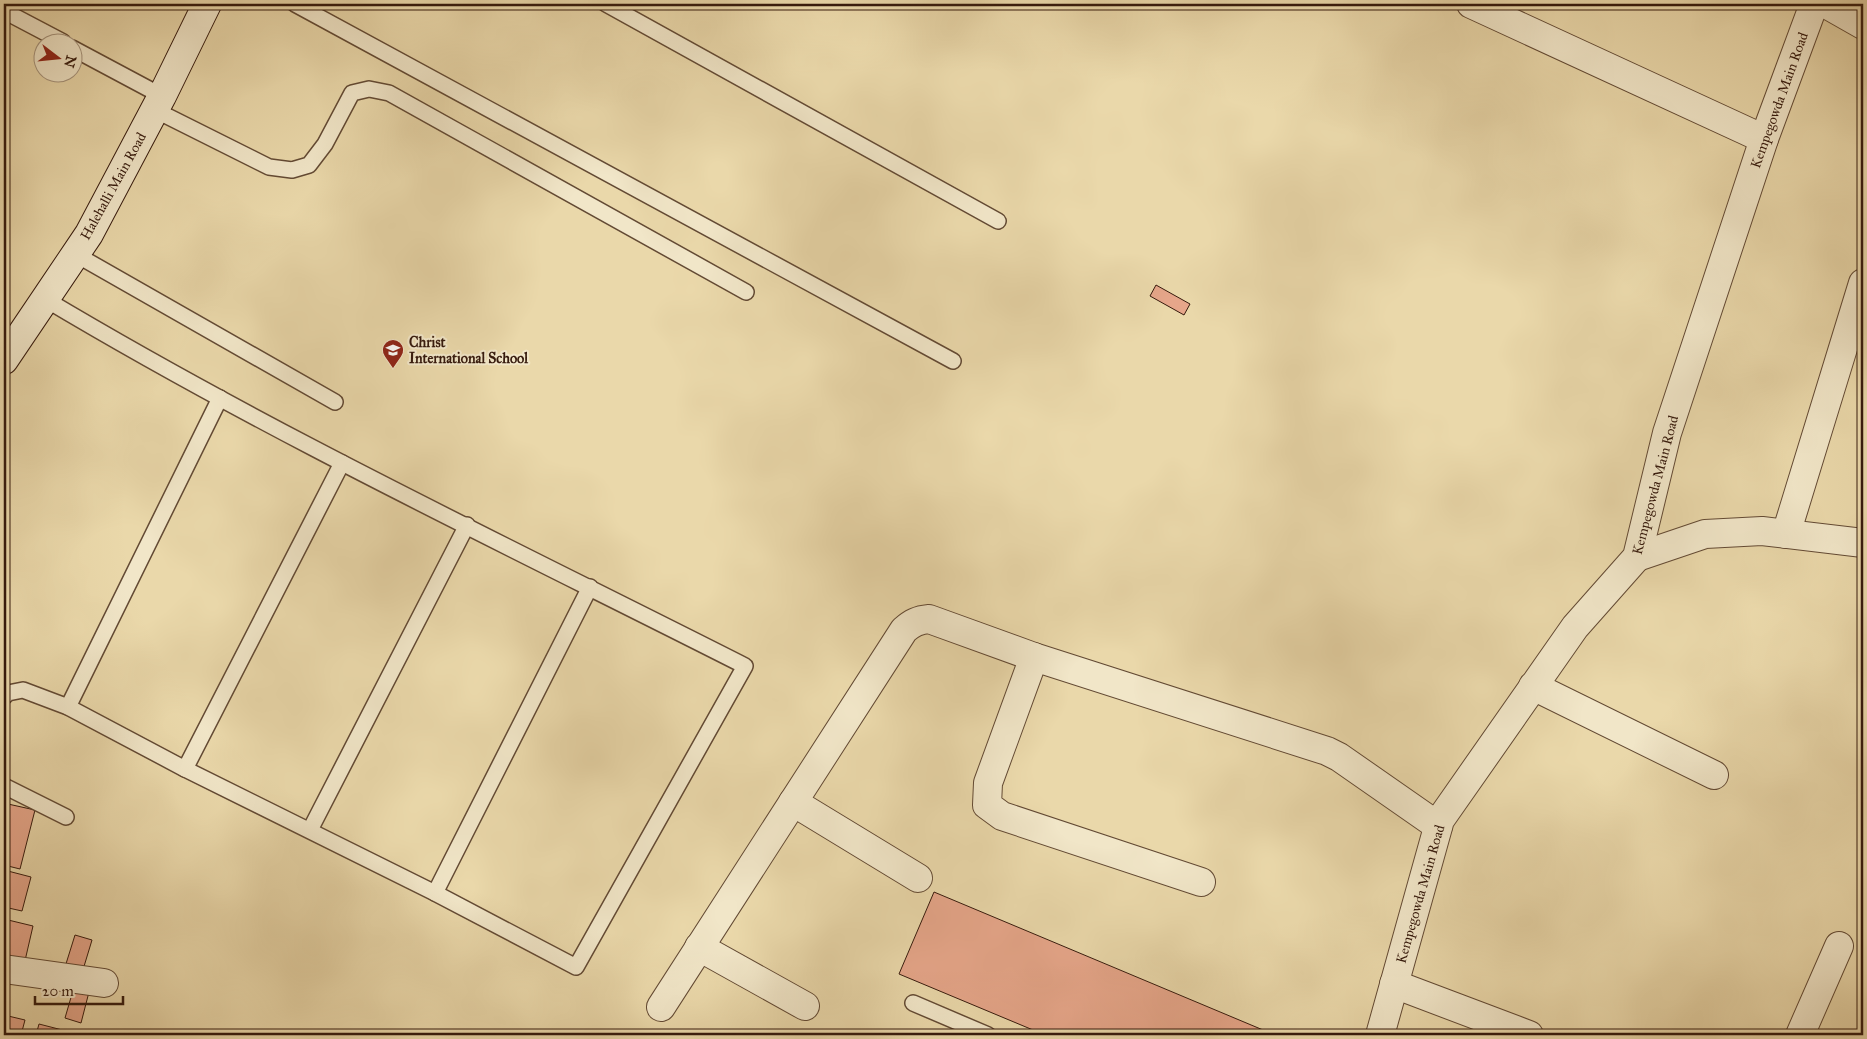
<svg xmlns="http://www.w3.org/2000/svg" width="1867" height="1039" font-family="'IM FELL Great Primer',serif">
<rect width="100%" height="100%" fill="#ead8aa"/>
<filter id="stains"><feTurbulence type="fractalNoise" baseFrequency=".004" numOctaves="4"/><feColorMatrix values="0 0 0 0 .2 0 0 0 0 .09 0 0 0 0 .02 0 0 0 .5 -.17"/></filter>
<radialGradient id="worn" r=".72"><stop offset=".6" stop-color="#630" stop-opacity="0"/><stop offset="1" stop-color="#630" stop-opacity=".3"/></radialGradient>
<g fill="#e6a68a" stroke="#361a0d">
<path d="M1156,285l34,19 -6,11 -34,-19z"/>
<path d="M8,804l27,6 -15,59 -16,-4v-45z"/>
<path d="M4,870l27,7 -9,34 -18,-4z"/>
<path d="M934,892l341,143h-230l-146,-61z"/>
<path d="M4,919l29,7 -9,39 -20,-4z"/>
<path d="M75,935l17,5 -10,33 -17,-6z"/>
<path d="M74,987l15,5 -8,31 -16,-5z"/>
<path d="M4,1015l21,5 -4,15 -17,-1z"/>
<path d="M39,1024l35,9 -1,2h-37z"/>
<path d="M870,1030l13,5h-15z"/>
</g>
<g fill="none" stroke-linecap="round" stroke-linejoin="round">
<g stroke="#634a34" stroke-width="18">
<g id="service">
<path d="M295,4l658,357"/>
<path d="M606,4l392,217"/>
<path d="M4,11l59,31"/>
<path d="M72,48l90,48"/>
<path d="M155,110l114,57 23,3 17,-5 16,-21 27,-51 17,-4 20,4 357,199"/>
<path d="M75,254l260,148"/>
<path d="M4,697l4,-4 15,-3 45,17 117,62 250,124 141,74 169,-301c-235,-119 -474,-232 -700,-367"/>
<path d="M68,707l152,-309"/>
<path d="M185,769l157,-306"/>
<path d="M4,786l62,31"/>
<path d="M310,830l157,-305"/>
<path d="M435,893l155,-306"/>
<path d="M913,1003l75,32"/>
</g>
</g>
<g stroke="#634a34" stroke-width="30">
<g id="minor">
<path d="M1471,4l293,135"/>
<path d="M1826,4l37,21"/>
<path d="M1786,534l77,-251"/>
<path d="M1637,557l68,-23 57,-3 101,12"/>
<path d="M1034,657l-46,126 -1,22 15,11 199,66"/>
<path d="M1533,686l181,89"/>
<path d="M793,802l125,76"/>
<path d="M699,947l106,59"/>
<path d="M4,969l100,14"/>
<path d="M1394,984l135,51"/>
<path d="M661,1007l243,-377c8,-7 14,-10 25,-11l105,38 293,94 12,6 99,69"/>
<path d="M1380,1035l60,-215 135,-193 62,-70 30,-124 97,-294 50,-135"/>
<path d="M1800,1035l39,-89"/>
</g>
</g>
<g stroke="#361a0d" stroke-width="30">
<path id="secondary" d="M4,360l85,-126 73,-138 45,-92"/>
</g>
<use href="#service" stroke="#f1e6c8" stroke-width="15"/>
<use href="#minor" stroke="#f1e6c8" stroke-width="28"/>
<use href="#secondary" stroke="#f1e6c8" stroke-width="28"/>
</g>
<defs>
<g id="school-pin" transform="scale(1.125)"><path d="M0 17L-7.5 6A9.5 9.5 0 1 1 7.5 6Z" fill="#8f2418" stroke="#f1e6c8"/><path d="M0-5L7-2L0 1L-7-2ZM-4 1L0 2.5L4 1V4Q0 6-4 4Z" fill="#fff"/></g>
</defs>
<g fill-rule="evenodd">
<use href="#school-pin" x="393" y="350"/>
</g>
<g text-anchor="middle" stroke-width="4" stroke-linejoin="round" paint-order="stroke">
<g font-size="14" fill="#361a0d" stroke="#f1e6c8">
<text transform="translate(1779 100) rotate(-70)" y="5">Kempegowda Main Road</text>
<text transform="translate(113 186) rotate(-61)" y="5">Halehalli Main Road</text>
<text transform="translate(1655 485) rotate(-75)" y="5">Kempegowda Main Road</text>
<text transform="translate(1420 894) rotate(-74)" y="5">Kempegowda Main Road</text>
</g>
<g font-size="14" font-weight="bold" fill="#361a0d" stroke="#f1e6c8" text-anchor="start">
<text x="409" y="347">Christ<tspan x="409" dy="16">International School</tspan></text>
</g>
</g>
<rect width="1867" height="1039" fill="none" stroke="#ead8aa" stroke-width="20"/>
<rect x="5" y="5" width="1857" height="1029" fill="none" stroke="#361a0d" stroke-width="2.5"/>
<rect x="10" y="10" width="1847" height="1019" fill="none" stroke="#361a0d"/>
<g transform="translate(58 58) rotate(106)"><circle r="24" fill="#f1e6c8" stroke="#a6947d"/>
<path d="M0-4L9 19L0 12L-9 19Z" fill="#8f2418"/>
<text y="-8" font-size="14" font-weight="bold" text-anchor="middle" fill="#361a0d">N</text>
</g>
<path d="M35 996v8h88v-8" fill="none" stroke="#361a0d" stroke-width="2.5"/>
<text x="42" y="996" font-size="15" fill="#361a0d" stroke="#f1e6c8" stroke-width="4" paint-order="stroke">20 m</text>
<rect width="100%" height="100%" filter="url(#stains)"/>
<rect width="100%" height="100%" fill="url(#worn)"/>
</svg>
